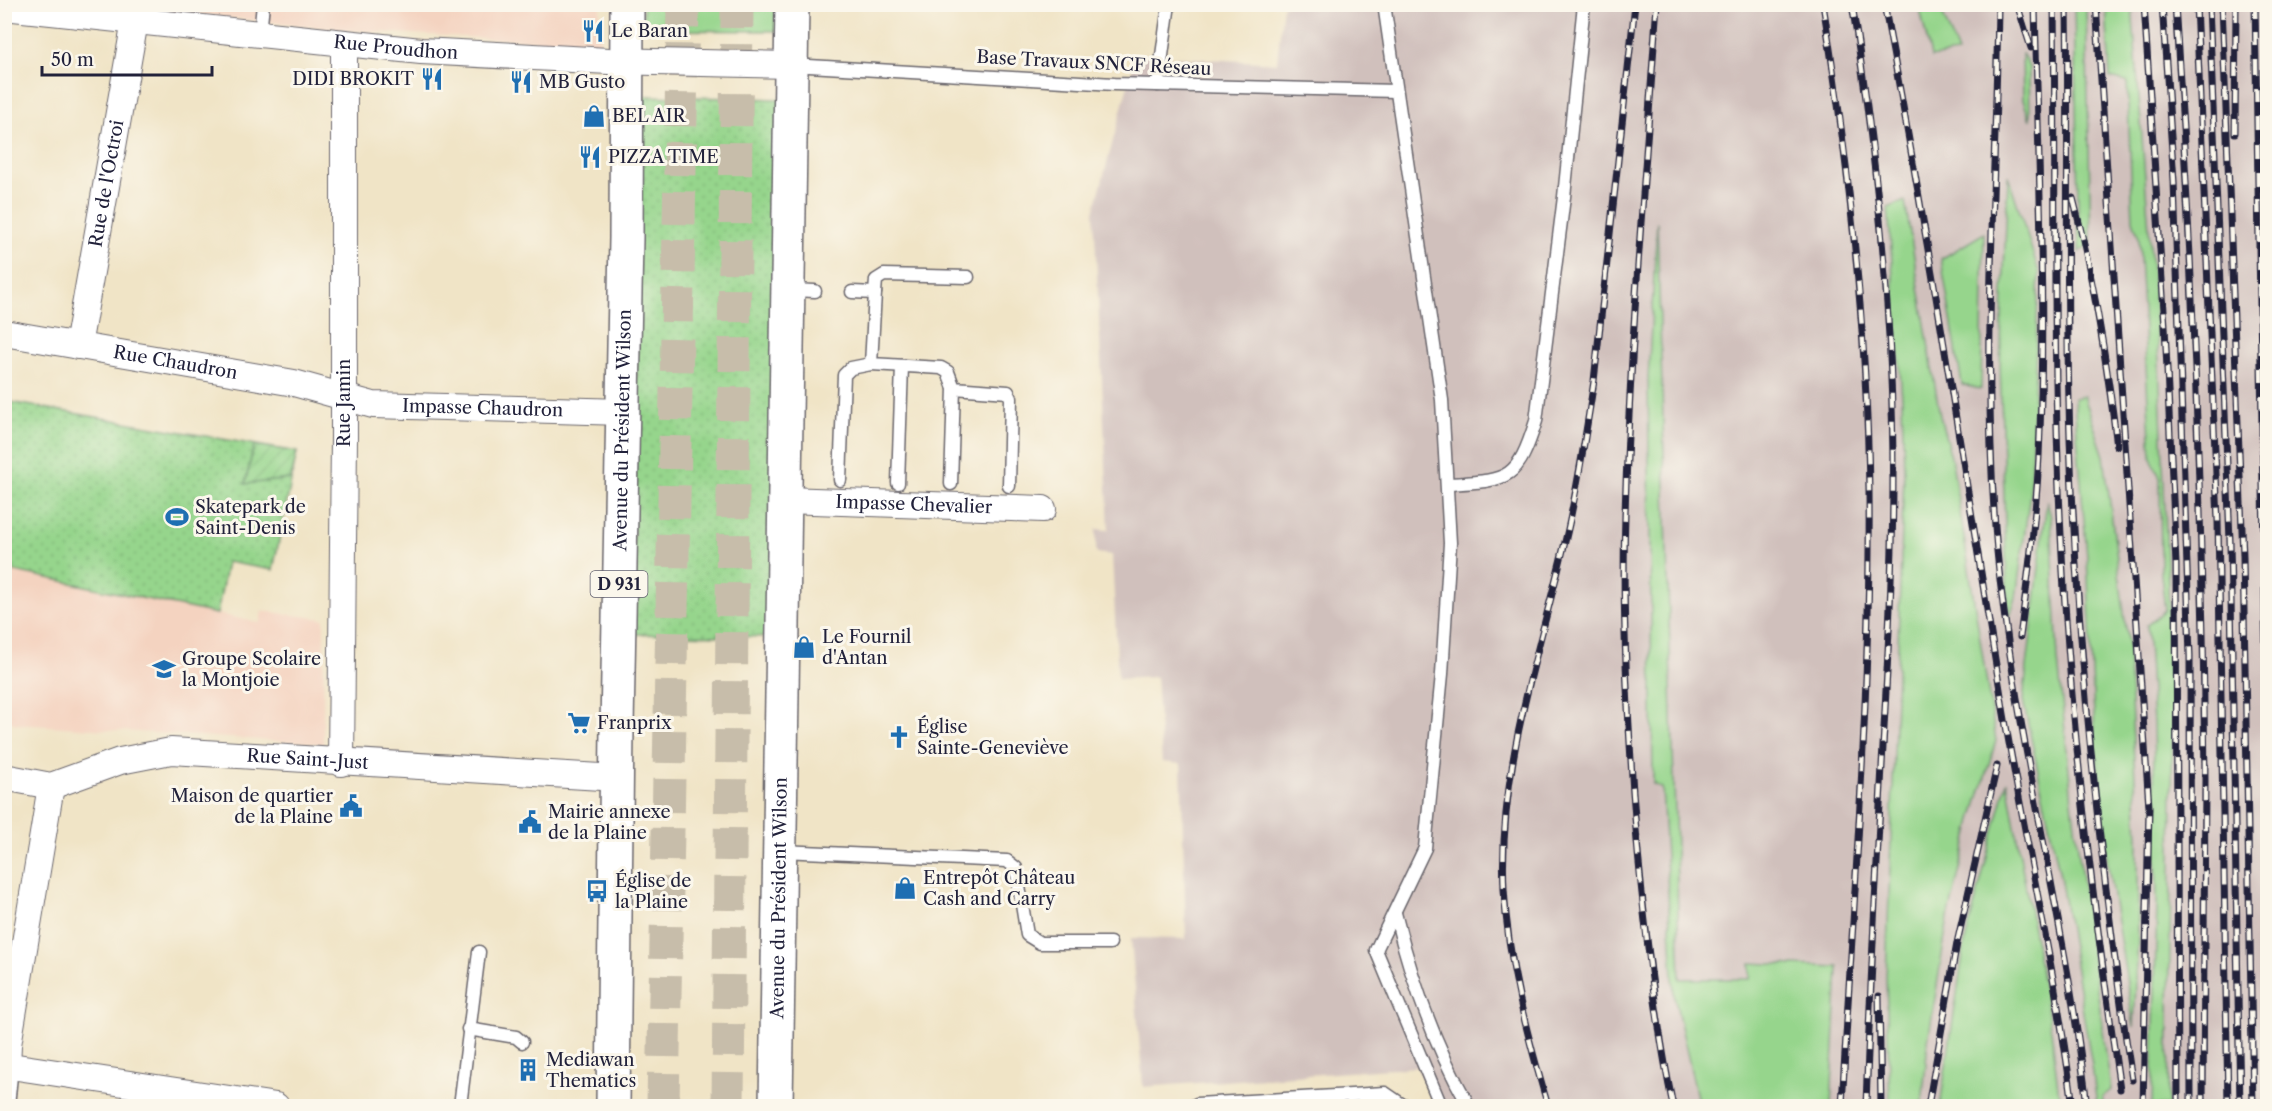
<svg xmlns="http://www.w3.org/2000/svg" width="2272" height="1111" font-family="'Libre Caslon Text',serif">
<defs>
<pattern id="park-dots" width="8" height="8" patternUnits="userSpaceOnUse" patternTransform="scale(1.5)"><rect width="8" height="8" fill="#96d58c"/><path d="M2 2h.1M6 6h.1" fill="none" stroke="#81b77a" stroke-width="1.8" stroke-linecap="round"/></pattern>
<pattern id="garden-furrows" width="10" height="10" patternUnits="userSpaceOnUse" patternTransform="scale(1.5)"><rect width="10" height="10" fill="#96d58c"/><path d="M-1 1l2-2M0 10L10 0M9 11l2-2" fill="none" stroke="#81b77a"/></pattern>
</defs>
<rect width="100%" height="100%" fill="#fbf7ec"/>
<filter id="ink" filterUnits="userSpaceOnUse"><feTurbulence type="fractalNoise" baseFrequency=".0167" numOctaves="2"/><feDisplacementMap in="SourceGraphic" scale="12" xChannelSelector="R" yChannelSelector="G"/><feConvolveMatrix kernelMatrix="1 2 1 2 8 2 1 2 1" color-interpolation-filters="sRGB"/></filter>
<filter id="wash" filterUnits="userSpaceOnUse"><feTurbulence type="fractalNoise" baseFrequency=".008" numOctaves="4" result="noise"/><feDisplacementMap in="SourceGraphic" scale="24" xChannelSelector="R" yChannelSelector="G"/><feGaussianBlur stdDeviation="1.35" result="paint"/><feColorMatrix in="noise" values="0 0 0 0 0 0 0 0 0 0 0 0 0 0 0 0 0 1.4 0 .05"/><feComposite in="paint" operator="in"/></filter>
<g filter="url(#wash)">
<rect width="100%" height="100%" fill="#f0e4c6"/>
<g fill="#f4d3c0">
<path d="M101,5h499v40l-254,-15z"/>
<path d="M5,569l255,54 2,-12 62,8 -1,125 -306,-20 -12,-4z"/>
</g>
<path fill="#d0c0bc" d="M1283,5h984v1101h-832l-18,-39 -274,20 -12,-149 55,1 -5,-175 -19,-2 -6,-85 -38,2 -6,-124 -16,-2v-24l13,1 -15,-318 42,-157 141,8z"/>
<g fill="#96d58c" stroke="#5c7c64" stroke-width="1.5">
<path d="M643,5h140v26l-140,-1z"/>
<path d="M1919,5h20l19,48 -27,4z"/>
<path d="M2074,5h12l5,238 -12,9z"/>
<path d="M2106,5h26l27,357 14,347 -5,397h-16l5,-204 -4,-178 -6,-99 18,-15 -4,-35 -1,-97 -9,-21 -12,-219 -6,-18 -6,-138 -17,-4z"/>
<path d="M2022,53l7,14 1,53 -7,-20z"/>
<path d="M2008,175l31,97 -9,221 -14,105 -8,24 -8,-257z"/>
<path d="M1905,201l35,215 12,45 44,280 -24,79 -24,98 -20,123 -6,65h-32l-4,-128 18,-504 -2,-76 -14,-190z"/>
<path d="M1657,222l23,757h70v-16l88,4 -7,139h-132l-25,-111 -12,-207 -9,-4 -5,-406z"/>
<path d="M1984,233l-3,156 -19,-4 -21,-126z"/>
<path d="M2084,396l20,60 24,188 10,193v102l-4,88 -27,-168 -12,-120 -8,-182 -13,-159z"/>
<path d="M2047,500l4,18 7,142 15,151 38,279 -9,7 2,9h-7l-5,-41 -32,-189 -37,-176z"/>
<path d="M2007,781l45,255 8,70h-120l25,-165z"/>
</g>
<g fill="url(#park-dots)" stroke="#5c7c64" stroke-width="1.5">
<path d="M641,96l140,3 -9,538 -140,-3z"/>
<path d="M4,401l293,51 -24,118 -46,-8 -10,52 -212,-45z"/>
</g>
<path fill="url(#garden-furrows)" stroke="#5c7c64" stroke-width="1.5" d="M254,445l43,7 -6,27 -46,5z"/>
</g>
<g filter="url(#ink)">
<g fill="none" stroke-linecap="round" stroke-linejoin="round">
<g stroke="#c7bdaa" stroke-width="33" stroke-dasharray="33 16" stroke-linecap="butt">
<path d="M663,1106l20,-1102"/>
<path d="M728,1106l9,-1102"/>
</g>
<g stroke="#6a666c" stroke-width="15">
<g id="lane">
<path d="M1384,4l58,396 8,143 -8,131 -17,174 -49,102 65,156"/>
<path d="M260,34l3,-30"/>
<path d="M792,65l322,19 282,7"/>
<path d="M1158,85l11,-81"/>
<path d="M790,290l25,1"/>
<path d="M852,292l23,1 1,-13 8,-5 84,2"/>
<path d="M875,293l-4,71 70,4 7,4 6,16 54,4 3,6 -2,88"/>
<path d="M840,480l4,-105 7,-7 20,-4"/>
<path d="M898,483l4,-117"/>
<path d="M951,484l3,-96"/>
<path d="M1449,484c60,-4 68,-3 87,-63l28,-224 20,-193"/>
<path d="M781,851l226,10 9,7 11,67 13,8h70"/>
<path d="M1395,913c17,69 39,132 74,193"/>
<path d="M468,1029l48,8 6,5"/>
<path d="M8,1106l4,-40"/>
<path d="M460,1106l19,-154"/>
<path d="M1194,1106l3,-2 188,-11 19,13"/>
</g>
</g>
<g stroke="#6a666c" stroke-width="28">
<g id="street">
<path id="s1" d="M4,7l417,44 188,10 182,4"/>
<path id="s2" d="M4,333l290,50 79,22 250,7"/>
<path id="s3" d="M78,346l57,-325"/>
<path id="s4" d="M785,500l258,9"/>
<path id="s5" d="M341,763l3,-326v-394"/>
<path id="s6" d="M4,777l47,9 69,-25 51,-10 447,27"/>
<path d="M4,1065l272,41"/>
<path d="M7,1065l1,-20 43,-259"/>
</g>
</g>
<g stroke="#6a666c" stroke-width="36">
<g id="primary">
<path id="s7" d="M613,1106l4,-379 9,-489 1,-234"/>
<path id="s8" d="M776,1106l16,-1102"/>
</g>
</g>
<use href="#lane" stroke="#fff" stroke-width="12"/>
<use href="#street" stroke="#fff" stroke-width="26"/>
<use href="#primary" stroke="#fff" stroke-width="33"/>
<g stroke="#22223b" stroke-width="7">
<g id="rail">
<path d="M1657,4c-12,170 -27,340 -32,511 -3,92 2,185 8,277 8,106 19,211 40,314"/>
<path d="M1823,4c26,162 44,323 46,487 2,205 -16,411 -27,615"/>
<path d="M1852,4c25,156 41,312 41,470 0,91 -5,182 -10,272 -6,120 -13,240 -17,360"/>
<path d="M1884,4c45,236 81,473 120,710 22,131 52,260 69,392"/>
<path d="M1998,4c-2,182 -17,365 -1,547 18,187 69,369 90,555"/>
<path d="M2017,4l14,44"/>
<path d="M2054,4c2,177 -2,354 7,531 9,186 32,370 59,554"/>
<path d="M2067,4c2,145 -2,290 3,434 7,216 30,429 62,642"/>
<path d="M2096,4l53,803 -6,299"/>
<path d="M2144,4l21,322 11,238 2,542"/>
<path d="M2162,4l12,177 16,475 1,450"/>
<path d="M2175,4c18,258 28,517 30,776 0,109 -2,218 -2,326"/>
<path d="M2196,4l22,517 10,585"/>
<path d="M2209,4l21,537 10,565"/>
<path d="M2222,4l21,552 10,550"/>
<path d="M2255,4l13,783"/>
<path d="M2267,4l1,18"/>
<path d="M2235,133l1,-129"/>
<path d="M2073,198c21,82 34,165 44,248"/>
<path d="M2020,637c8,-60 16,-121 19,-181 7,-150 -1,-302 -4,-452"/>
<path d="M1879,996l2,110"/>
<path d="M1548,1106c-21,-71 -40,-143 -44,-217 -6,-124 37,-241 64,-360 11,-49 18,-98 26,-148l41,-377"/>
<path d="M1928,1106l29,-163 40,-177"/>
</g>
</g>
<use href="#rail" stroke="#fbf7ec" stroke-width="4.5" stroke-dasharray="14" stroke-linecap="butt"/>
</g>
</g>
<defs>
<g id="restaurant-bare" transform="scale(1.8)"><path d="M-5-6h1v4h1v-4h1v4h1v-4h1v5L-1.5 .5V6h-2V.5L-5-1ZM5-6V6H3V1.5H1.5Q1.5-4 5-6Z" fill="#1f6fb2" stroke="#fbf7ec" stroke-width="2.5" paint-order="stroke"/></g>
<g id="shop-bare" transform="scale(1.8)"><path d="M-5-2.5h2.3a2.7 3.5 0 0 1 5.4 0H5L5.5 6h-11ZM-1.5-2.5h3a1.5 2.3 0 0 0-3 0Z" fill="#1f6fb2" stroke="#fbf7ec" stroke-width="2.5" paint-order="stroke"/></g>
<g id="stadium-bare" transform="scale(1.8)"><path d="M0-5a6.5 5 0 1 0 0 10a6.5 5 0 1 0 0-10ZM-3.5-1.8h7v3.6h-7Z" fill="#1f6fb2" stroke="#fbf7ec" stroke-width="2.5" paint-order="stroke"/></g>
<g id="school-bare" transform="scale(1.8)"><path d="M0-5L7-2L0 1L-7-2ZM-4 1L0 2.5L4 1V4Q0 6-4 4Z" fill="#1f6fb2" stroke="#fbf7ec" stroke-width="2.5" paint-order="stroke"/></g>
<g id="supermarket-bare" transform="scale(1.8)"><path d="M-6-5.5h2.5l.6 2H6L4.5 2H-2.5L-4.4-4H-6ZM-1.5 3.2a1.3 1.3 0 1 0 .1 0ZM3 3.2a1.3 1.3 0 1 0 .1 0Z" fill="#1f6fb2" stroke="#fbf7ec" stroke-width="2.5" paint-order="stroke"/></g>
<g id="church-bare" transform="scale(1.8)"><path d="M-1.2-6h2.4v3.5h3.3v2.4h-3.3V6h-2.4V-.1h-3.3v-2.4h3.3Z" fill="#1f6fb2" stroke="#fbf7ec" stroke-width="2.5" paint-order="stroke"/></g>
<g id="civic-bare" transform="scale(1.8)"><path d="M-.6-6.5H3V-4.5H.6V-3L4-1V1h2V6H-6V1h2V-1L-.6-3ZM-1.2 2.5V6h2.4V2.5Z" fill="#1f6fb2" stroke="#fbf7ec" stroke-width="2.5" paint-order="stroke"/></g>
<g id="bus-bare" transform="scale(1.8)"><path d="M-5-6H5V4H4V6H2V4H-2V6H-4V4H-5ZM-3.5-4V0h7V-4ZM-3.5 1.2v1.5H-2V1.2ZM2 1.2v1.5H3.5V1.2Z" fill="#1f6fb2" stroke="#fbf7ec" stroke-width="2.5" paint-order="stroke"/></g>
<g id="building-bare" transform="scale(1.8)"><path d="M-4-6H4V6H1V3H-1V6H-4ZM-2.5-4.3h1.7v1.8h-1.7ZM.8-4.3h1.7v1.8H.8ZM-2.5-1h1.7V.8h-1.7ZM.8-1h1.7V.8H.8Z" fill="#1f6fb2" stroke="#fbf7ec" stroke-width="2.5" paint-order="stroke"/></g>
</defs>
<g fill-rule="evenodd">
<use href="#restaurant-bare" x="593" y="31"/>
<use href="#restaurant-bare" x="432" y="79"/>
<use href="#restaurant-bare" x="521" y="82"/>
<use href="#shop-bare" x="594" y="116"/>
<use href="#restaurant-bare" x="590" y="157"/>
<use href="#stadium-bare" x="177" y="517"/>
<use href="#shop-bare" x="804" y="647"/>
<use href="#school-bare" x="164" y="669"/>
<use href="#supermarket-bare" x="579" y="723"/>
<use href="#church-bare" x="899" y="737"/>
<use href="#civic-bare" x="351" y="806"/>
<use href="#civic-bare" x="530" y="822"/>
<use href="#shop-bare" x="905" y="888"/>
<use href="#bus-bare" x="597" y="891"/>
<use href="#building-bare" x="528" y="1070"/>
</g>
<g text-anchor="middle" stroke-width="6" stroke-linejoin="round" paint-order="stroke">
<rect fill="#fbf7ec" stroke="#636270" stroke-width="1.5" x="590.5" y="571" width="57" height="26" rx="4.5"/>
<g font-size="16" font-weight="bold" fill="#22223b">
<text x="619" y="590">D 931</text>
</g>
<g font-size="18" fill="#22223b" stroke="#fbf7ec" text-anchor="start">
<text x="611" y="37">Le Baran</text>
<text x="414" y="85" text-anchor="end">DIDI BROKIT</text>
<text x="539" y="88">MB Gusto</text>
<text x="612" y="122">BEL AIR</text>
<text x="608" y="163">PIZZA TIME</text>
<text x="195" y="513">Skatepark de<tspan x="195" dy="21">Saint-Denis</tspan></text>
<text x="822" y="643">Le Fournil<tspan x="822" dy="21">d'Antan</tspan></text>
<text x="182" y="665">Groupe Scolaire<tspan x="182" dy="21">la Montjoie</tspan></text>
<text x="597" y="729">Franprix</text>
<text x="917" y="733">Église<tspan x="917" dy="21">Sainte-Geneviève</tspan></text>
<text x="333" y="802" text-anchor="end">Maison de quartier<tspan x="333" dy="21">de la Plaine</tspan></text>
<text x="548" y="818">Mairie annexe<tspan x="548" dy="21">de la Plaine</tspan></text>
<text x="923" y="884">Entrepôt Château<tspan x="923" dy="21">Cash and Carry</tspan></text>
<text x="615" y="887">Église de<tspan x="615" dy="21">la Plaine</tspan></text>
<text x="546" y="1066">Mediawan<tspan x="546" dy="21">Thematics</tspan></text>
</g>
<g font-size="18" fill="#22223b" stroke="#fbf7ec">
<text dy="6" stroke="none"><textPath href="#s1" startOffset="394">Rue Proudhon</textPath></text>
<text transform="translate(1094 63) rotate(3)" y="6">Base Travaux SNCF Réseau</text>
<text dy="6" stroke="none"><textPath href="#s3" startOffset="165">Rue de l'Octroi</textPath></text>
<text dy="6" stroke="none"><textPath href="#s2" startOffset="174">Rue Chaudron</textPath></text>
<text dy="6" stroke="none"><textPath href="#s5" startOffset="360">Rue Jamin</textPath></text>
<text dy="6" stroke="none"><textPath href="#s2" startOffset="486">Impasse Chaudron</textPath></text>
<text dy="6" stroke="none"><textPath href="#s7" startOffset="676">Avenue du Président Wilson</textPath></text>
<text dy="6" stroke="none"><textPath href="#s4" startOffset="129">Impasse Chevalier</textPath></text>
<text dy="6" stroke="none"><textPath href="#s6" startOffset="310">Rue Saint-Just</textPath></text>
<text dy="6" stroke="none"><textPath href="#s8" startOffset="208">Avenue du Président Wilson</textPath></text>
</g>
</g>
<rect width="2272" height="1111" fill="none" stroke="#fbf7ec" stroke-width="24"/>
<path d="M42 66v9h170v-9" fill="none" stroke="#22223b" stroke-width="3"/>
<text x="51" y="66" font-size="18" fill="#22223b" stroke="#fbf7ec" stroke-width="4.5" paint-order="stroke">50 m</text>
</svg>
